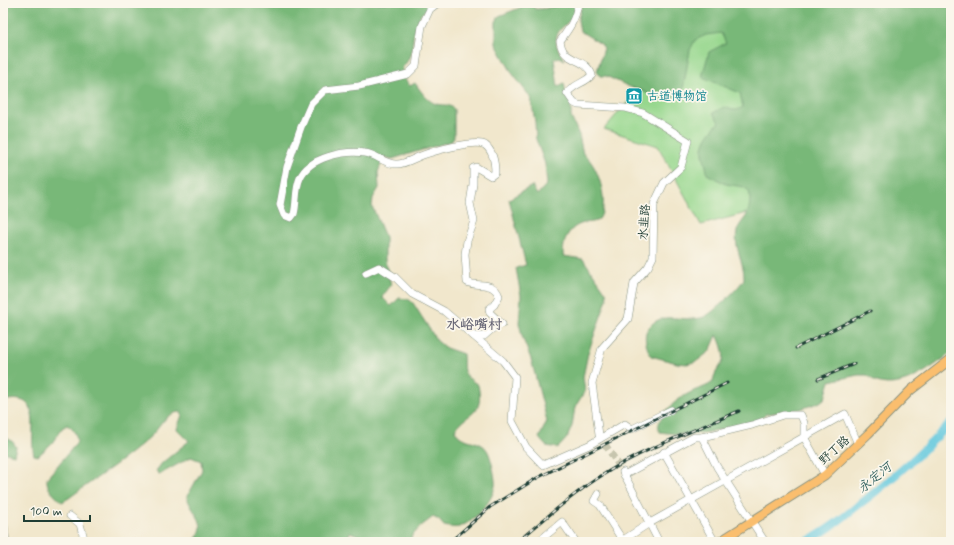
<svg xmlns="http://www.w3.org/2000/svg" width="954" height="545" font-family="Mynerve,'LXGW WenKai TC',sans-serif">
<rect width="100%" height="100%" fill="#fbf7ec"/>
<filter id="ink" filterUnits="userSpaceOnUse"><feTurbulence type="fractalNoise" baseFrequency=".025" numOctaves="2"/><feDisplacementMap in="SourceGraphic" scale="8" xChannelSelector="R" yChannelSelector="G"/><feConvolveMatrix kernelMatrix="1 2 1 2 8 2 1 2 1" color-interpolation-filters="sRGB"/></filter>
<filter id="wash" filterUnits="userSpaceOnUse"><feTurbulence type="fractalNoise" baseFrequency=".012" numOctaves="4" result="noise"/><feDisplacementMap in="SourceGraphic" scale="16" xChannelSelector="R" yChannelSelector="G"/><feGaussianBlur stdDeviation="0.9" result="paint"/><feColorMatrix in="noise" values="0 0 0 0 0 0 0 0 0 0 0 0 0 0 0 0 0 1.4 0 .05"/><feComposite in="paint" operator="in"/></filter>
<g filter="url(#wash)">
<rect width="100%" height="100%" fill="#f1e7cc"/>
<path fill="#96d78d" stroke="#5a8a60" d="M754,12l26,192 -79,21 -43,-79 -54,-17 77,-88z"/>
<g fill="#78b878" stroke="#4c7a56">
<path d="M3,3h432c-33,19 -13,44 -33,65l2,10 6,8 5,-3c5,7 12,18 21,21 8,2 11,-1 18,5v28l-2,4 -60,18 -8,-2 -6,15 1,16 -6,10 -1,8 13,31v23l6,25 -9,12 9,9 8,-8 9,1 5,4 24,38 9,7 17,6c1,20 -2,19 15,31 7,32 -11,26 -23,45 5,14 25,8 32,20 4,6 9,29 8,36 -3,16 -20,35 -36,41 -4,1 -10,0 -15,-1l-5,-6 -6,-3 -12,9 -10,11 1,5h-51l-3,-7 -8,-3 -4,10h-153c18,-19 0,-26 -6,-45l15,-27 -1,-9 -10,-4 -29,16 -3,1 -3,-3 6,-8 27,-22 -12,-12 5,-14 -1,-3c-14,0 -20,13 -28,22 -25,24 -56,43 -84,64l-7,4c-8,-7 -16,-13 -15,-24l28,-33 2,-4c0,-6 -4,-13 -10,-16l-5,3 -10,15 -14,13 -4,-1c-6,-23 12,-64 -31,-54z"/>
<path d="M521,3h10l4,6c13,1 25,-6 39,-6 7,25 -36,22 -9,57l-6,-3 -5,2 4,28 6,-4 2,12 5,10v12l8,18 4,19c15,9 27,50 16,65 -4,4 -10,3 -15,4 -16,4 -21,17 -21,33l20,3 23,33 1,7 -19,54 -5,24 2,14 -10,16 -3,19 -5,12 -9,10 -12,-2 -7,-8 8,-17 -16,-62 -8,-20 -4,-16 2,-27 -5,-28 10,-3 -17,-66 23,-13 5,9 10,-11 -2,-20 -9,-25 -1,-17 -4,-24 -19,-25 -16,-29v-22l3,-6 23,-9z"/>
<path d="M582,3h369v350c-19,14 -48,38 -74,29 -3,-1 -7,-5 -10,-7h-9l-28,6 -5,17 -5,4 -19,7 -35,5 -5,5c-36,10 -64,19 -101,13 -3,-5 -1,-10 2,-15 8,-13 20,-21 34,-27 6,-2 12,-4 17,-8 1,-8 4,-11 8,-17 6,-7 0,-23 -4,-30l-7,16 -13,10 -10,3 -10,-1 -26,-7c-4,-7 -8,-19 -4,-26 14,-22 38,-6 57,-13 8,-3 36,-30 40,-38 1,-16 -11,-32 -7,-48 2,-6 5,-9 8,-13 5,-7 6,-19 4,-27l-5,-4 -18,-3 -19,-10c0,-9 -5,-17 -4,-25 1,-11 9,-19 16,-27l-6,-9 11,-6c8,3 12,5 19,0l-3,-14 -38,-16 7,-25 17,-9 -5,-10 -15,2 -11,5 -5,10 -7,39 -12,10h-13l-19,-10 -9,-2 -24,-11h-6l-3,-5 7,-23 -3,-4 -21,-13 -2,-11z"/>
<path d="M3,438c6,0 10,3 13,9l-2,8 -11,-3z"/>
</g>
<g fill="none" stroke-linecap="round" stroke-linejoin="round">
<path stroke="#60c7dd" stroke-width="8" d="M805,542c18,-8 35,-22 50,-34 35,-27 67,-54 96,-86"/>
</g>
</g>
<g filter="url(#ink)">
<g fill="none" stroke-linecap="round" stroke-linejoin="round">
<path stroke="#c7c5ae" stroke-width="7" stroke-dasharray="7 3.5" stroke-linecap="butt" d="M599,435l24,37"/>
<g stroke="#889280" stroke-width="8">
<g id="minor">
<path d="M438,3l-8,6 -8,17 -6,40 -8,8 -49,12 -34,4 -14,14 -10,23 -14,40 -7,38 4,10 7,3 3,-4c3,-11 1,-25 6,-36 9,-21 45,-28 65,-25 11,1 21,12 32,11 9,0 17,-6 26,-9 11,-4 53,-16 62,-10 8,6 10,19 10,28l-4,3 -15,-9 -3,1v16l-3,19 4,18 -7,20 -2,13 2,28c11,6 26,-2 32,14l-5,9 -5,4 1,4 12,11 -10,5 -8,7h-10"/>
<path d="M535,3l4,2 7,-2"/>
<path d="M578,3c-2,16 -9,26 -18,38 3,23 25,15 32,34 -8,9 -15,7 -25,18l7,10 4,2 47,3 18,5 45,28 -7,26 -17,16 -10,21 -1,53 -5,10 -14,16 -6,36 -26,29 -10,35 7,52"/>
<path d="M366,273l13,-6 16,10 17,17 32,17 59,50 12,16 -3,44 14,26 17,18 46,-20 36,-21 7,5 39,-19"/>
<path d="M702,437l15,30 48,75"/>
<path d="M664,452l51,90"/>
<path d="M623,472l36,70"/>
<path d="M624,475l70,-38h8l50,-12 31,-10h18l3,8v14l41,-23 13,30"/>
<path d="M598,494l-4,7 6,4 23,36"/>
<path d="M3,516l3,26"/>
<path d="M70,516l10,8 5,18"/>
<path d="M538,542l24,-20 14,20"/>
<path d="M620,542l28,-18 156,-87 21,38"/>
</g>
</g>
<g stroke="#889280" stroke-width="10">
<path id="major" d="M719,542l106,-67 43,-41 43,-44 40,-31"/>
</g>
<use href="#minor" stroke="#fff" stroke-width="7"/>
<use href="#major" stroke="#fabe6e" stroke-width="8"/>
<g stroke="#1f3d34" stroke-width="3">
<g id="rail">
<path d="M796,348l74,-37"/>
<path d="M818,379l36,-15"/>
<path d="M450,542l40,-35 47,-29 190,-95"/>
<path d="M517,542c28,-23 54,-47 84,-66 42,-27 92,-45 138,-65"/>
</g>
</g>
<use href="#rail" stroke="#fbf7ec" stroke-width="1.5" stroke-dasharray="4.5" stroke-linecap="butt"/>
</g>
</g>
<defs>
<g id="museum-square" transform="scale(0.9)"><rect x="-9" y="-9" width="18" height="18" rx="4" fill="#0f9aa8" stroke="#fbf7ec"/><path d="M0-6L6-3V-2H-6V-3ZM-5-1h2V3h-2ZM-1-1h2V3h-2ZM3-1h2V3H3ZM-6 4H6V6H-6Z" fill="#fff"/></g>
</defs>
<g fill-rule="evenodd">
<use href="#museum-square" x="634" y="96"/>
</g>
<g text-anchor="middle" stroke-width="3.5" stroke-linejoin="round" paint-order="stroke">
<g font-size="12" fill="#0d838f" stroke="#fbf7ec" text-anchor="start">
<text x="647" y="100">古道博物馆</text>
</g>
<g font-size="12" fill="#1f3d34" stroke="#fbf7ec">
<text transform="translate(644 222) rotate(-86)" y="4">水韭路</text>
<text transform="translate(834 450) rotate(-42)" y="4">野丁路</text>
</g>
<g font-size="13" font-style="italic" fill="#2f605e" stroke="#fbf7ec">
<text transform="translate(874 477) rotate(-39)" y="5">永定河</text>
</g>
<g font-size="14" font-weight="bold" fill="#656474" stroke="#fbf7ec">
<text x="474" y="329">水峪嘴村</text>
</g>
</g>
<rect width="954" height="545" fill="none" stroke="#fbf7ec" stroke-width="16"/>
<path d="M24 515v6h66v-6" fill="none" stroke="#1f3d34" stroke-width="2"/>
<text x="30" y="515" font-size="12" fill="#1f3d34" stroke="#fbf7ec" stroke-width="3" paint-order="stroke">100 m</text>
</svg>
